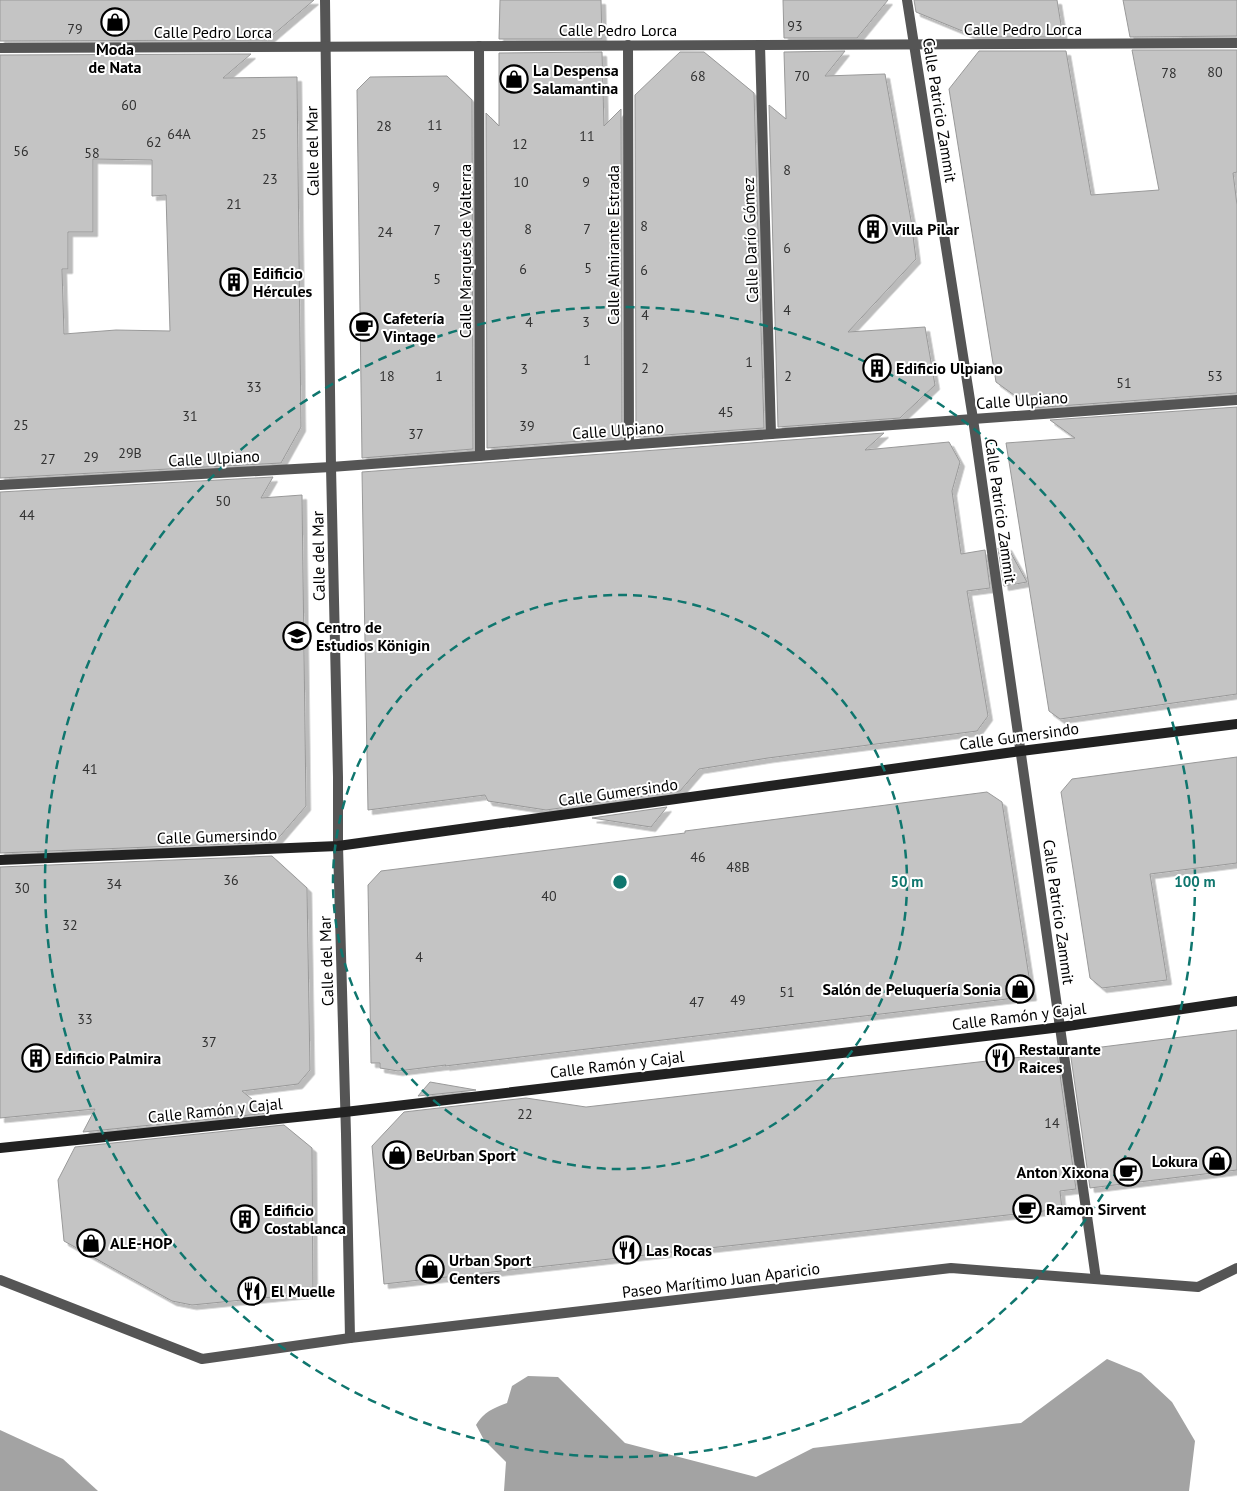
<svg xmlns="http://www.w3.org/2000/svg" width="1237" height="1491" font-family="'PT Sans',sans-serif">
<defs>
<filter id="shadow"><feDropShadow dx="4.5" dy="4.5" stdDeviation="0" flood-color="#0004"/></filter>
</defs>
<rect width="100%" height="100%" fill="#fff"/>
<g fill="#a3a3a3">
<path d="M1107,1359l34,14 31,29 23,39 -6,50h-685l2,-29 -22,-22 -8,-15c9,-14 16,-16 31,-22l5,-17 16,-10 30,1 67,66 131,34 57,-29 208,-25z"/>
<path d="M0,1430l63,29 35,32h-98z"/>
</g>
<g fill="#c4c4c4" stroke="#999" fill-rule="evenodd" filter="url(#shadow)">
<path d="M0,0h314l-47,40 -267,1z"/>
<path d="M500,0h101l1,39h-103z"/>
<path d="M783,0h105l-31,38h-73z"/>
<path d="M914,0h143l6,37h-86l-61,-25z"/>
<path d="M1123,0h114v36l-107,1z"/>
<path d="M1132,50h105v122l-4,1 4,32v188l-205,15 -36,-26 -47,-293 30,-38h87l25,144 68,-5z"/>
<path d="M845,51l-20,25 60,-2 26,146 5,39 -68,73 77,-5 10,58 -35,33 -122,9 -9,-322 17,14 -2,-67z"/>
<path d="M602,52l2,74 17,-17 1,329 -135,10 -1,-335 13,13v-73z"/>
<path d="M680,52h24l50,41 10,335 -128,9 -1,-342z"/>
<path d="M251,54l-28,24 74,-1 4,350 -20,36 -281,15v-423zM93,159l59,1v36l14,-1 4,136 -54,-1 -52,4 -2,-65h6v-37h25z"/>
<path d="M447,76l25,24 1,349 -111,9 -5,-368 13,-13z"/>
<path d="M1237,407v287l-177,25 -11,-8 -43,-268 69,-5 -25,-18z"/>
<path d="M884,433l-19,17 84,-8 11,20 -8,29 9,63 24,-4 5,38 -23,3 21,125 -11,15 -209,27 -69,11 -19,22 -134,19 -58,-9 -3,-6 -117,15 -6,-338z"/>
<path d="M273,477l-12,21 41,-3 4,311 -31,36 -275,11v-361z"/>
<path d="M1007,546l20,36 -23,4 -6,-38z"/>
<path d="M1237,757v106l-87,11 17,106 -65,8 -12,-10 -29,-186 11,-13z"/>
<path d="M987,792l15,10 30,194 -587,70 1,-1 -48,6 -18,-3v-5h-9l-3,-178 13,-14 304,-38v-2z"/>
<path d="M667,807l-16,20 -59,-9z"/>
<path d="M272,856l35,32 3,182 -12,14 -56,7 27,22 -186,19 12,-23 -95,9v-251z"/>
<path d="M1237,1030v140l-147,18 -20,-137z"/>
<path d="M1057,1053l19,136 -16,2 2,18 -678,75 -12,-138 32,-34 122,-14 60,9z"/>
<path d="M430,1082l46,8 -58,6z"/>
<path d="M284,1125l28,23 1,145 -121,12 -20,-4 -108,-60 -6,-61 17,-33z"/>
</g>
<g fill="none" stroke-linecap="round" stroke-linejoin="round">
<g stroke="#555" stroke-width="10">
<path d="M325,0l6,467 7,310v69l8,288 4,204"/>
<path d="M907,0l66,419 123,860"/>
<path d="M628,45l1,399"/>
<path d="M760,45l11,389"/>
<path d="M479,46l1,410"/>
<path d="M0,48l1237,-5"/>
<path d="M0,485l331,-18 642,-48 264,-19"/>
<path d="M0,1280l202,79 148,-21 601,-70 247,19 39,-19"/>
</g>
<g stroke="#222" stroke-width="10">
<path d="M0,860l338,-14 683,-95 216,-27"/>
<path d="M0,1148l345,-36 716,-85 176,-26"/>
</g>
</g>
<g fill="none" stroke="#0f766e" stroke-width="2.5" stroke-dasharray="9 6">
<circle cx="620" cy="882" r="287"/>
<circle cx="620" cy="882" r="575"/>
</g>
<defs>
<g id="shop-ring" transform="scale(1.4375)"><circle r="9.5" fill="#fff" stroke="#000" stroke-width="1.5"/><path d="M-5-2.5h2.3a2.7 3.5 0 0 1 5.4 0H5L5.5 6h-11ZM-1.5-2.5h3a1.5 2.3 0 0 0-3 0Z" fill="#000"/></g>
<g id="building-ring" transform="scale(1.4375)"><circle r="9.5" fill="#fff" stroke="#000" stroke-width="1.5"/><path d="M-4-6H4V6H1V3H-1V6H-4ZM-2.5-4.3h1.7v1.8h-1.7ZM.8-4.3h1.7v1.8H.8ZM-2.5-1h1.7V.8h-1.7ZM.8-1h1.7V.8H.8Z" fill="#000"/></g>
<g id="cafe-ring" transform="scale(1.4375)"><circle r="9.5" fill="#fff" stroke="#000" stroke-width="1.5"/><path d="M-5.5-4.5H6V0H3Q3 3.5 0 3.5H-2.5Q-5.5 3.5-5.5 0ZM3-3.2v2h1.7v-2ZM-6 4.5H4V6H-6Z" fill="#000"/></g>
<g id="school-ring" transform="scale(1.4375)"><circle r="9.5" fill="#fff" stroke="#000" stroke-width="1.5"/><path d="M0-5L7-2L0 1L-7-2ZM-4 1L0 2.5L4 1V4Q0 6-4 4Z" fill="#000"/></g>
<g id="restaurant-ring" transform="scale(1.4375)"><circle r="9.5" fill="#fff" stroke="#000" stroke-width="1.5"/><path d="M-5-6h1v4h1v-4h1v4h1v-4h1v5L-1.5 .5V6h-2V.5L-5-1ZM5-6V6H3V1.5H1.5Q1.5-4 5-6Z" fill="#000"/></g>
</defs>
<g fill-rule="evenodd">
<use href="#shop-ring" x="115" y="22"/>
<use href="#shop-ring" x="514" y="79"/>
<use href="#building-ring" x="873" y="229"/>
<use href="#building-ring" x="234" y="282"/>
<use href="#cafe-ring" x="364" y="327"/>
<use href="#building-ring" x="877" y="368"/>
<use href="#school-ring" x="297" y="636"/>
<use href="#shop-ring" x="1020" y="989"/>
<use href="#building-ring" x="36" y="1058"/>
<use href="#restaurant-ring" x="1000" y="1058"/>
<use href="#shop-ring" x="397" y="1155"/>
<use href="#shop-ring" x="1217" y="1161"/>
<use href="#cafe-ring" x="1128" y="1172"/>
<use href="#cafe-ring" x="1027" y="1209"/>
<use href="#building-ring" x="245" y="1219"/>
<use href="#shop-ring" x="91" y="1243"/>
<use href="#restaurant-ring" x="627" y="1250"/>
<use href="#shop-ring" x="430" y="1269"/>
<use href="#restaurant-ring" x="252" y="1291"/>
</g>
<g text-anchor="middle" stroke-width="4" stroke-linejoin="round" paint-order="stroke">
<g font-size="14" fill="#313131">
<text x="795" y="31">93</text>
<text x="75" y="34">79</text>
<text x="1215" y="77">80</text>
<text x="1169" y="78">78</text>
<text x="698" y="81">68</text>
<text x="802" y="81">70</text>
<text x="129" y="110">60</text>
<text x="435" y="130">11</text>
<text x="384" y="131">28</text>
<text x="179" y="139">64A</text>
<text x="259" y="139">25</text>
<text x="587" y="141">11</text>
<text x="154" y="147">62</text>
<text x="520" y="149">12</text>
<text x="21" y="156">56</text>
<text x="92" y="158">58</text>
<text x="787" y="175">8</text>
<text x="270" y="184">23</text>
<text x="521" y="187">10</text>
<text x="586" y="187">9</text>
<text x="436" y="192">9</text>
<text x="234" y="209">21</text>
<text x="644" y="231">8</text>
<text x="528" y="234">8</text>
<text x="587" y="234">7</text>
<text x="437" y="235">7</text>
<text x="385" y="237">24</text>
<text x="787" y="253">6</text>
<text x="588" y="273">5</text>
<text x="523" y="274">6</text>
<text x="644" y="275">6</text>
<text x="437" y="284">5</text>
<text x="787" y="315">4</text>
<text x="645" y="320">4</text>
<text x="529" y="327">4</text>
<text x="586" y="327">3</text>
<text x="587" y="365">1</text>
<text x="749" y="367">1</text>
<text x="645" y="373">2</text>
<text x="524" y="374">3</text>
<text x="387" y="381">18</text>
<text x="439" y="381">1</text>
<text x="788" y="381">2</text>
<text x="1215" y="381">53</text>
<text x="1124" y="388">51</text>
<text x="254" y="392">33</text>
<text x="726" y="417">45</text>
<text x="190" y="421">31</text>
<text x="21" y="430">25</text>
<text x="527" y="431">39</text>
<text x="416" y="439">37</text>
<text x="130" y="458">29B</text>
<text x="91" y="462">29</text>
<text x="48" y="464">27</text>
<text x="223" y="506">50</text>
<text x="27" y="520">44</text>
<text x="90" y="774">41</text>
<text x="698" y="862">46</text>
<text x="738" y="872">48B</text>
<text x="231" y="885">36</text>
<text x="114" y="889">34</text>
<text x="22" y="893">30</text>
<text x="549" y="901">40</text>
<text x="70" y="930">32</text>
<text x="419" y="962">4</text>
<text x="787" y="997">51</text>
<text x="738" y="1005">49</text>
<text x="697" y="1007">47</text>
<text x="85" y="1024">33</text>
<text x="209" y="1047">37</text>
<text x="525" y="1119">22</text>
<text x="1052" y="1128">14</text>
</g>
<g font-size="16" fill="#000" stroke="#fff">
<text x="1023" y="35">Calle Pedro Lorca</text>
<text x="618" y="36">Calle Pedro Lorca</text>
<text x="213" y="38">Calle Pedro Lorca</text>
<text transform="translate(940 110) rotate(81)" y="6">Calle Patricio Zammit</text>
<text transform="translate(312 151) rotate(-91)" y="6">Calle del Mar</text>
<text transform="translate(750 240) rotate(-92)" y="6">Calle Darío Gómez</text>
<text transform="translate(613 245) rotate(-90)" y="6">Calle Almirante Estrada</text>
<text transform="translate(465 251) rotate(-90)" y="6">Calle Marqués de Valterra</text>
<text transform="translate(1022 400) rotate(-4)" y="6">Calle Ulpiano</text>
<text transform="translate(618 430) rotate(-4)" y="6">Calle Ulpiano</text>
<text transform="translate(214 458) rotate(-3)" y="6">Calle Ulpiano</text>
<text transform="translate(1001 511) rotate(82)" y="6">Calle Patricio Zammit</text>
<text transform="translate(318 556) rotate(-91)" y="6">Calle del Mar</text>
<text transform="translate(1019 736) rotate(-8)" y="6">Calle Gumersindo</text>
<text transform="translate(618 792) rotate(-8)" y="6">Calle Gumersindo</text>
<text transform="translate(217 836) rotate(-2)" y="6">Calle Gumersindo</text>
<text transform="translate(1059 912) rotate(82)" y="6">Calle Patricio Zammit</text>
<text transform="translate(326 961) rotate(-92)" y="6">Calle del Mar</text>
<text transform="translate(1019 1016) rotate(-7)" y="6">Calle Ramón y Cajal</text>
<text transform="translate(617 1064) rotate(-7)" y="6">Calle Ramón y Cajal</text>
<text transform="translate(215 1110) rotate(-6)" y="6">Calle Ramón y Cajal</text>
<text transform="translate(721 1280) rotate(-7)" y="6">Paseo Marítimo Juan Aparicio</text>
</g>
<g font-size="16" font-weight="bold" fill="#000" stroke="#fff" text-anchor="start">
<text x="115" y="55" text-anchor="middle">Moda<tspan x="115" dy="18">de Nata</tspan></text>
<text x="533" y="76">La Despensa<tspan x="533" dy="18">Salamantina</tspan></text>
<text x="892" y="235">Villa Pilar</text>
<text x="253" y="279">Edificio<tspan x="253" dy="18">Hércules</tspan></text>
<text x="383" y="324">Cafetería<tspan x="383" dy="18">Vintage</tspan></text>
<text x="896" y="374">Edificio Ulpiano</text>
<text x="316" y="633">Centro de<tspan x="316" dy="18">Estudios Königin</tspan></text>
<text x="1001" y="995" text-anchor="end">Salón de Peluquería Sonia</text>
<text x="1019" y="1055">Restaurante<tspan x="1019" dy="18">Raices</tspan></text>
<text x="55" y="1064">Edificio Palmira</text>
<text x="416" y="1161">BeUrban Sport</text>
<text x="1198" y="1167" text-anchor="end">Lokura</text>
<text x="1109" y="1178" text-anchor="end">Anton Xixona</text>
<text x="1046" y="1215">Ramon Sirvent</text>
<text x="264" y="1216">Edificio<tspan x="264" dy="18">Costablanca</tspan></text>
<text x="110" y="1249">ALE-HOP</text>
<text x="646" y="1256">Las Rocas</text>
<text x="449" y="1266">Urban Sport<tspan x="449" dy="18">Centers</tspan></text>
<text x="271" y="1297">El Muelle</text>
</g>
</g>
<circle cx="620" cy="882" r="8" fill="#0f766e" stroke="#fff" stroke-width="2.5"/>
<g font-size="15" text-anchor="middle" font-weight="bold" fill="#0f766e" stroke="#fff" stroke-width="4" stroke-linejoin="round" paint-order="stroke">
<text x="907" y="887">50 m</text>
<text x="1195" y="887">100 m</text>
</g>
</svg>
